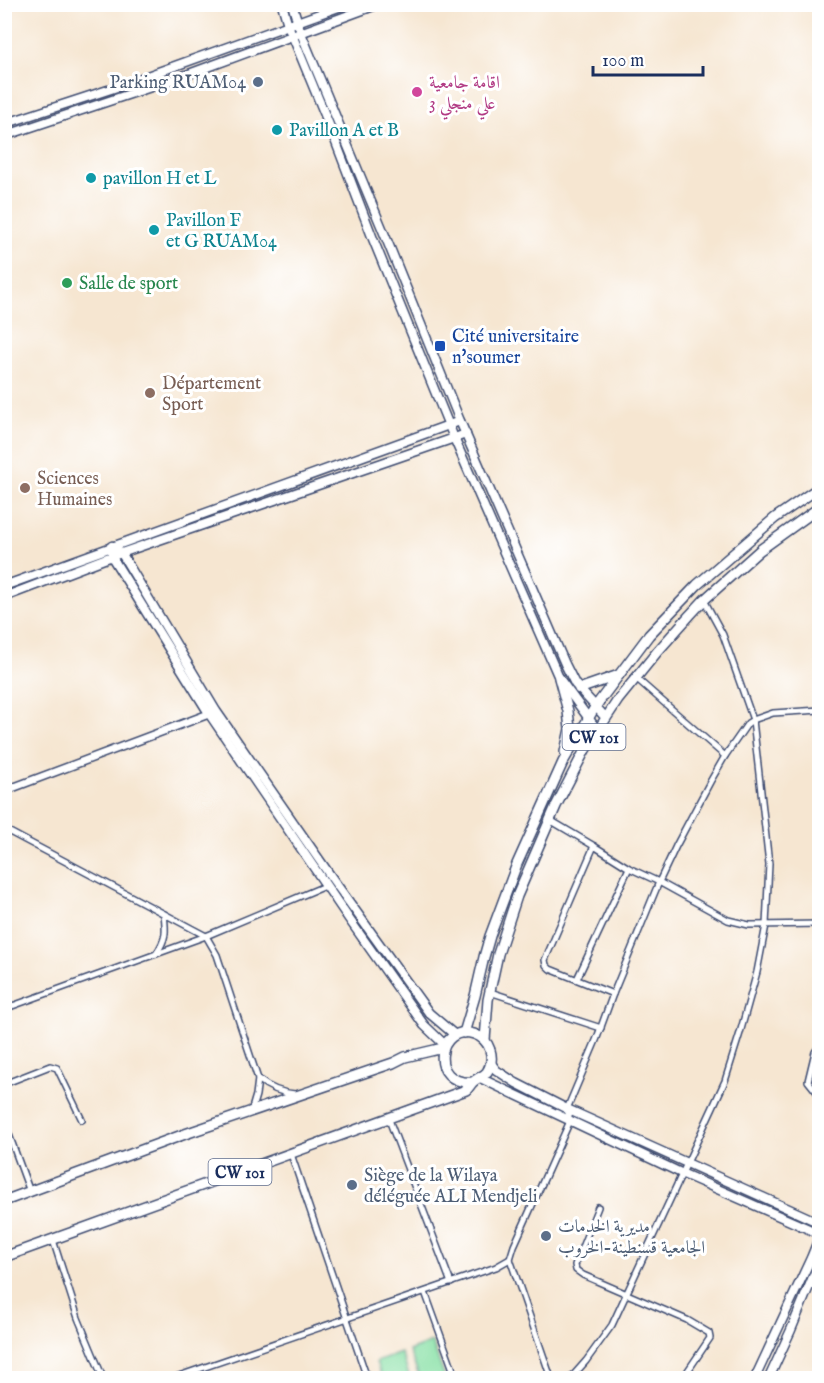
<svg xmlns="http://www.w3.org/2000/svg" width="824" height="1383" font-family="'IM FELL English',Amiri,serif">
<rect width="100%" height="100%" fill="#fff"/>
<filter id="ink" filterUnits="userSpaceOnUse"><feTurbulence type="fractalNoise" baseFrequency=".0167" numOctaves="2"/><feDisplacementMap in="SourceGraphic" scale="12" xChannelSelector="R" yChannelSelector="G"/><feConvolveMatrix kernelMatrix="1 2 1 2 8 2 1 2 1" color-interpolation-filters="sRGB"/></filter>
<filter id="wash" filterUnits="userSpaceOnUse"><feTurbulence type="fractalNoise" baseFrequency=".008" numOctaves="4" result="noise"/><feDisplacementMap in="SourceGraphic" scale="24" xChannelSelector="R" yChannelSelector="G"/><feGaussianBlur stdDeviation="1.35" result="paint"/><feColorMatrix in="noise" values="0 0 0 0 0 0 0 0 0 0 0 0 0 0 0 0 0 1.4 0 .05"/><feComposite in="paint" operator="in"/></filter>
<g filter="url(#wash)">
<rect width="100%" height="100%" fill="#f6e6d1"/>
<g fill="#87e0a5" stroke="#518882" stroke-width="1.5">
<path d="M432,1342l13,36h-25l-11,-27z"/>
<path d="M401,1353l9,25h-28l-6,-16z"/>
</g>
</g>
<g filter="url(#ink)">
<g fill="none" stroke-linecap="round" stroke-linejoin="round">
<g stroke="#3c4a6f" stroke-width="8">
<g id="minor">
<path d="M809,515l11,2"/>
<path d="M636,678l89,78"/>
<path d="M550,820l44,26"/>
<path d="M4,829l202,107 11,19 41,124 -2,16 -5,17"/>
<path d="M156,954c11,-16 10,-23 8,-40"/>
<path d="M577,979l52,-111"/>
<path d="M490,992l111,36"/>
<path d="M613,994l-63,-25 -4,-4 -1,-5 49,-114 35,22 30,14 69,38 21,5 71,-1"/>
<path d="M4,1009l202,-73 121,-51"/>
<path d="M820,1045l-5,7 -7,29 12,15"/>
<path d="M258,1079c11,9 23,14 37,15"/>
<path d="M4,1084l46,-18 7,2 25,52"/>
<path d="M388,1117l63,166"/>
<path d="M4,1121l26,71"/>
<path d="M291,1154l76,224"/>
<path d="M598,1207l-23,58 1,5 7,5 104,45 22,13 1,5 -27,40"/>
<path d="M53,1240l25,78 25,60"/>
<path d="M510,1259l41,119"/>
<path d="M425,1292l31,86"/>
<path d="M173,1378l323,-111 14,-8 4,-13 56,-125 -3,-12 30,-71 16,-44 46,-112 17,-36 34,-64 15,-26 23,-33 5,-3 20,-7 47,-3"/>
<path d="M571,1378l15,-17 26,-36 113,-244 15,-48 17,-61 9,-47 3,-61 -16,-144 -30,-85 -19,-35"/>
</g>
</g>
<g stroke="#3c4a6f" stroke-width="10">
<path id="tertiary" d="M4,791l210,-79"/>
</g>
<g stroke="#3c4a6f" stroke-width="11">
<g id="secondary">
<path d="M282,4l6,21 44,107 41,107 81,199 105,240 39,53"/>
<path d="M292,4l9,29 83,200 76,188 105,243 10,20 31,34"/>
<path d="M4,124l107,-35 236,-85"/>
<path d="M4,136l174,-58 201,-74"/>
<path d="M112,546v11l98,158 139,204 75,106 21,20"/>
<path d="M112,546l10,8 94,157 118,170 95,132 26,22"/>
<path d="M4,586l456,-165"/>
<path d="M4,597l100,-38 362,-125"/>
<path d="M491,1063l5,7 20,13 51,26 253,114"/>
<path d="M480,1078l201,95 139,61"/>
<path d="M755,1378l56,-120 9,-22"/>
<path d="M769,1378l22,-48 29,-70"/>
</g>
</g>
<g stroke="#3c4a6f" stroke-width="12">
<g id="primary">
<path d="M559,678l9,33 2,18 -5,23"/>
<path d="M579,689l40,-14"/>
<path d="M464,1033l11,-37 9,-39 6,-21 27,-72 46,-102 32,-55 54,-72 48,-50 78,-67 45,-31"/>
<path d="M485,1040l3,-40 10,-46 19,-58 39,-90 29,-56 33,-50 39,-48 33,-37 14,-15 56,-50 60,-43"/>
<path d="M4,1201l181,-67 208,-71 12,-6 38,-9"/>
<path d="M4,1257l462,-167c3,-2 4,-5 6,-7 4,-5 11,-6 15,-11 9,-14 3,-33 -13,-38 -37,-12 -47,52 -1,48"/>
</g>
</g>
<use href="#minor" stroke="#fff" stroke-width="5"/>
<use href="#tertiary" stroke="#fff" stroke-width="7"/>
<use href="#secondary" stroke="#fff" stroke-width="8"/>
<use href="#primary" stroke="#fff" stroke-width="9"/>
</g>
</g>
<g fill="#5c6f8a" stroke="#fff" stroke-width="2">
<circle cx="258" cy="82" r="6"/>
<circle cx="352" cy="1185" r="6"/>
<circle cx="546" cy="1236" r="6"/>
</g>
<circle fill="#d1479c" stroke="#fff" stroke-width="2" cx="417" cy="92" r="6"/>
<g fill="#0f9aa8" stroke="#fff" stroke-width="2">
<circle cx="277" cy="130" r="6"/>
<circle cx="91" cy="178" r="6"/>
<circle cx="154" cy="230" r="6"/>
</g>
<circle fill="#2e9e5b" stroke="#fff" stroke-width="2" cx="67" cy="283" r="6"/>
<rect fill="#1a4fb4" stroke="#fff" stroke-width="2" x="434" y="340" width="12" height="12" rx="3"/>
<g fill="#8d6e63" stroke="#fff" stroke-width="2">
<circle cx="150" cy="393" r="6"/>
<circle cx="25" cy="488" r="6"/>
</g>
<g text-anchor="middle" stroke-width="6" stroke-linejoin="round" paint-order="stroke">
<g fill="#fff" stroke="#5f6d8e" stroke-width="1.5">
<rect x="562.5" y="724" width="63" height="26" rx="4.5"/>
<rect x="208.5" y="1159" width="63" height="26" rx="4.5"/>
</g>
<g font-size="16" font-weight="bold" fill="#1b2f5e">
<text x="594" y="743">CW 101</text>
<text x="240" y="1178">CW 101</text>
</g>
<g font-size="18" fill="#4e5e75" stroke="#fff" text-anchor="start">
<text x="246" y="88" text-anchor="end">Parking RUAM04</text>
<text x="364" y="1181">Siège de la Wilaya<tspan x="364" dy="21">déléguée ALI Mendjeli</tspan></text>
<text x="558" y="1232">مديرية الخدمات<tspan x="558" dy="21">الجامعية قسنطينة-الخروب</tspan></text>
</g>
<g font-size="18" fill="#b23c85" stroke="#fff" text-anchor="start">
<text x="429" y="88">اقامة جامعية<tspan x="429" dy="21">علي منجلي 3</tspan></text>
</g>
<g font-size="18" fill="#0d838f" stroke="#fff" text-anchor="start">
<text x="289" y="136">Pavillon A et B</text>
<text x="103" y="184">pavillon H et L</text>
<text x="166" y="226">Pavillon F<tspan x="166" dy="21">et G RUAM04</tspan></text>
</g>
<g font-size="18" fill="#27864d" stroke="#fff" text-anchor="start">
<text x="79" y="289">Salle de sport</text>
</g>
<g font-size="18" fill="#164399" stroke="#fff" text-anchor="start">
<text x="452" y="342">Cité universitaire<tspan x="452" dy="21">n'soumer</tspan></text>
</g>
<g font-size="18" fill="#785e54" stroke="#fff" text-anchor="start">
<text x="162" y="389">Département<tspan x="162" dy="21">Sport</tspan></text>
<text x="37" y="484">Sciences<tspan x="37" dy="21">Humaines</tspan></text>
</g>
</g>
<rect width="824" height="1383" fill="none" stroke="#fff" stroke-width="24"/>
<path d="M593 66v9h110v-9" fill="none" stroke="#1b2f5e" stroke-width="3"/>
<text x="602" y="66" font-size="18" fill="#1b2f5e" stroke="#ffffff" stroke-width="4.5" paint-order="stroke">100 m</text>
</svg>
